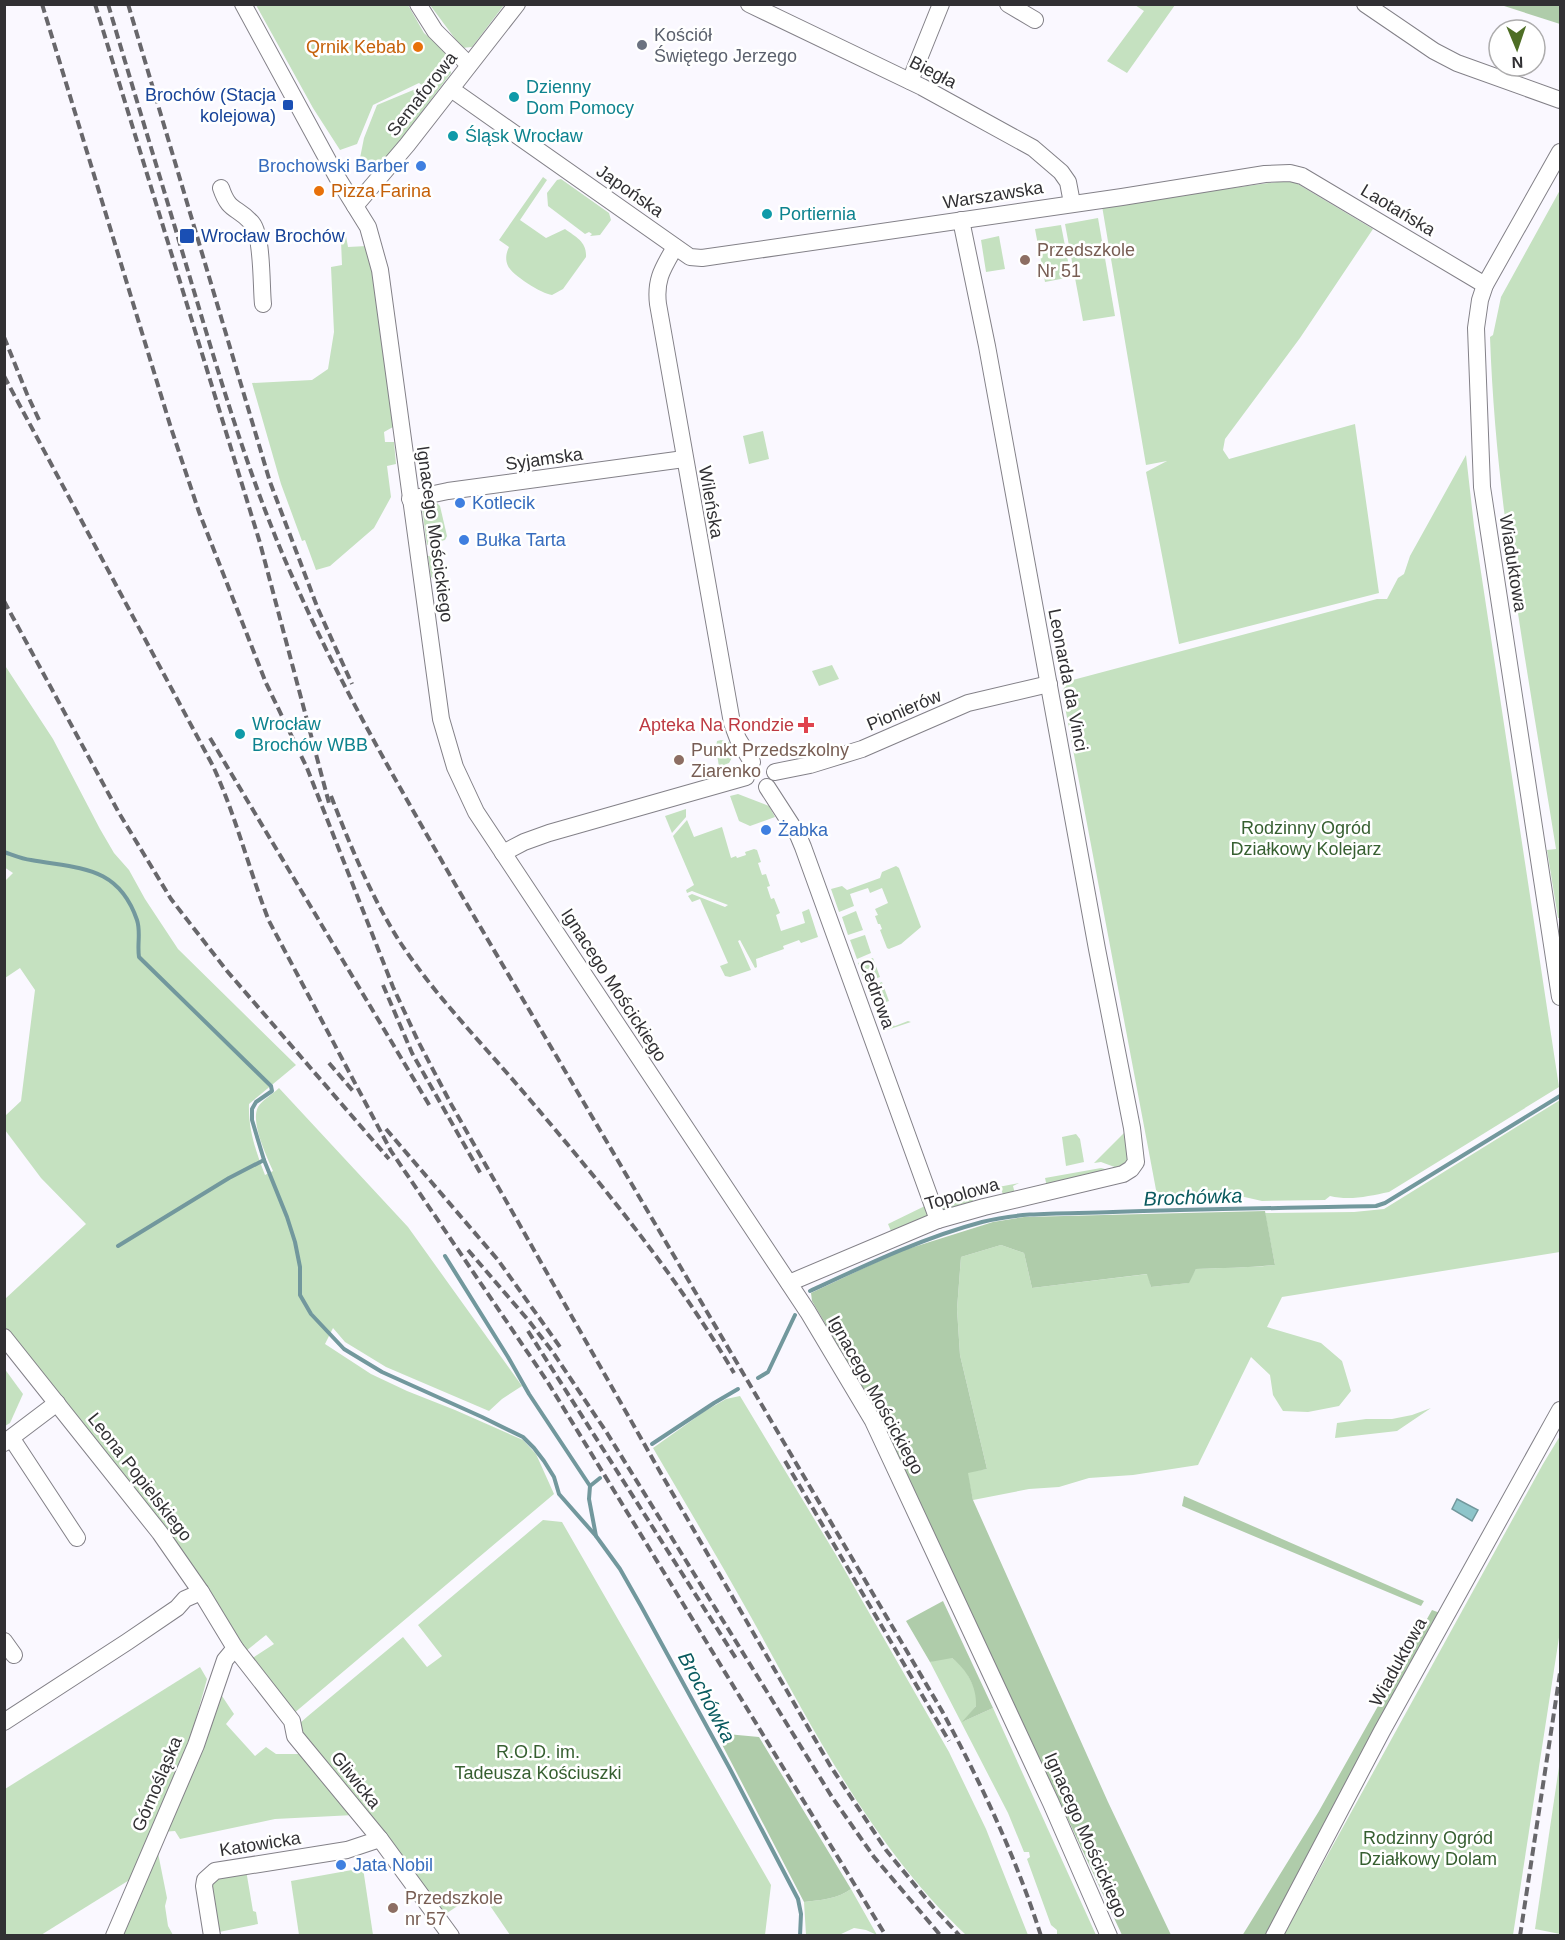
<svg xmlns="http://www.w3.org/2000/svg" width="1565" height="1940" font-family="Arial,sans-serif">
<rect width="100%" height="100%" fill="#faf8ff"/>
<g fill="#c5e1c0">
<path d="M256,5h152l16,28 30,26 -4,6 1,8 -66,88 -10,4 -16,-2 5,-25 13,-33 46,-19 -4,-3 -46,22 -16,39 -17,6 -27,-42z"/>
<path d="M430,5h74l-32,42 -10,1z"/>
<path d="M1135,5h40l-48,68 -20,-12 37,-50z"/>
<path d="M543,177l4,3 -27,40 26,18 19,-9c11,8 22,13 21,28l-23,32 -11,6c-10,-1 -40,-20 -44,-29 -3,-6 -2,-13 1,-19l-10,-7z"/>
<path d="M561,179l48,34 2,7 -11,15 -10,1 2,-2 -3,-2 -4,2 -37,-28 -1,-13 10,-13z"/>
<path d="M1291,180l82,49 -73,109 -75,101 -2,11 6,9 126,-35 24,169 -200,51 -33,-172 21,-11 -21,4 -44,-259z"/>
<path d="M1560,190v728h-2l-11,-68 9,-1c-27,-170 -60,-340 -66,-512l3,-2 8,-38z"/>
<path d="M1098,218l17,98 -32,5 -18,-97z"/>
<path d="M1061,225l10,52 -26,5 -10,-53z"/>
<path d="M346,236l2,11 19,-1 2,2 24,179 -9,5 1,10h9l2,22 -9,2 4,31 -17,31 -44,38 -14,4 -11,-30 -3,1 -21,-57 -29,-101 60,-3 16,-11 6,-37 -3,-65 11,-2 -1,-24v-4z"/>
<path d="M999,236l6,33 -19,3 -5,-32z"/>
<path d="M763,431l6,28 -20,5 -6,-28z"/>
<path d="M1466,455l8,71 85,561 -170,105c-20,4 -39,9 -59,4l-5,4 -63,1 -22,-5 -83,-1 -95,-504 7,-10 308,-82h10l11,-21 6,-4 6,-18z"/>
<path d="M436,502l4,4 7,30 -2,4 -18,5 -5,-37 1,-3z"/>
<path d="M437,555l4,27v2l-10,-7 -3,-21z"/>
<path d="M4,664l49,75 47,90 14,24 15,17 16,29 33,50 118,116 -47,39c-1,25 7,48 16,71l8,-4c-6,-14 -23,-49 -15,-64 4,-7 15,-13 21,-19l129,139 114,159 -20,13 -13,12 -103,-44 -41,-25 -12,-14 -8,16 46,30 36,17 48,19 68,30 13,14 18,40 -261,220 -42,-55 23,-15 -8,-9 -20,16 -241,-321v-31l81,-75 -45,-46 -36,-48v-14l16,-15 14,-111 -15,-22 -15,10v-97l8,-8 -9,-6z"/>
<path d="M832,665l7,14 -20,7 -7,-15z"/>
<path d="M721,740l8,2 5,12 -5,9 -10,4 -3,-20 1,-6z"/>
<path d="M738,794l31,12 6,11 -25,9 -11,-5 -9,-25z"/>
<path d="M686,809v8l-14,16 -7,-17z"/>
<path d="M687,820l7,17 28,-10 9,31 5,-2 1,2 9,-3 -1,-3 9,-3 3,1 4,12 -3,1 4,12 4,-1 4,12 -3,1 4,12 3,-1 6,15 -4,2 5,16 24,-8 -3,-11 7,-3 9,28 -17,6 -2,-3 -16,6 1,3 -28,10 1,8 -2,1 -15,-28 -2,1 13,29 -21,7 -5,-1 -5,-10 8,-3 -28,-64 -8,3 -4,-6 4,-2 33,13 3,-2 -36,-14 -5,2 -1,-3 8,-5 -21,-49z"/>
<path d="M896,866l3,2 22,59 -20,17 -12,5 -2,-1 -7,-18 2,-1 -2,-5h-2l-3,-8 3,-1 -3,-6 13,-6 -6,-15 -12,5 -2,-5 -18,6 4,12 -15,6 -8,-23 11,-3 5,4 33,-12 2,-6z"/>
<path d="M856,911l7,19 -15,5 -6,-18z"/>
<path d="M865,935l6,18 -14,6 -7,-19z"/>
<path d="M873,958l7,19 -15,6 -7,-20z"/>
<path d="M882,982l7,19 -15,5 -7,-19z"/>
<path d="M887,1006l-2,5 5,13 5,2 13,-5 3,1 -27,9 -8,-20z"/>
<path d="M1560,1100v152l-278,45 -15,30 54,16 21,18 9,30 -12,15 -31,6 -25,-1 -10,-16 -3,-20 -19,-18 -53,108 -65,10 -44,3 -30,9 -30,2 -56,11 -6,-28 20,-3 -27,-114 -3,-46 4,-52 40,-12 23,8 8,35 116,-14 3,13 37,-4 8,-14c27,-1 52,-1 79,-4l-10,-52 89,-1 30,-3z"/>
<path d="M1128,1129l3,27 -11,13 -19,-7 -7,1z"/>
<path d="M1076,1134l4,5 4,23 -18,4 -4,-29z"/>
<path d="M1101,1168l12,3 -66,16 -2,-9z"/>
<path d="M1019,1183l-6,3 2,8 -11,3 -3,-8 -29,7 1,6 -29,8 -7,-9 19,-6z"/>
<path d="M929,1204l-2,12 -34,16 -2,-1 -3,-7z"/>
<path d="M4,1368l19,26 -13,29 -5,3z"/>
<path d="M740,1396l96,159 113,197 37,77 42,106h-62c-94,-89 -153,-206 -215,-318 -32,-57 -65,-113 -98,-169l52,-37 21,-12z"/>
<path d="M1431,1408l-34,23 -62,7 2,-15 29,-4h26l20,-4z"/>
<path d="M1560,1436v195l-47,304 -230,1 260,-472z"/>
<path d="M543,1520l19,2 209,363 -6,50h-255l-30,-44 -36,24 -36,-52 -109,-132 1,-8 8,-7 95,-79 24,30 15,-11 -24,-31z"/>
<path d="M941,1658h11l12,9 13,26 -1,13 -12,15 29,-13 103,227h-39v-5l-6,-5 -24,-66 3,-2 -1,-5h-5l-16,-39 -78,-151z"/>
<path d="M200,1667l7,12 -22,79 -54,121 -90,56 -36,1v-147z"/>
<path d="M220,1693l14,21 -8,10 29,32 11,-9 10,7h27l51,61 -79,4 -95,20 -5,-8 -14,1z"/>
<path d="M1560,1760v174l-25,-5z"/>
<path d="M158,1853l9,45 -2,8 3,20 5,9 -53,1z"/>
<path d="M363,1868l10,67h-74l-8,-54z"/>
<path d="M246,1870l7,41 3,1 2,12 -39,8 -7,-45 1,-8z"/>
<path d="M851,1889l26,46 -11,-5 -12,-2 -15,7h-33l-2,-33c16,-2 34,-3 47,-13z"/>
</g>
<g fill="#afccaa">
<path d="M1501,5h59v19z"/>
<path d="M1265,1211l10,54c-26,3 -52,3 -79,4l-7,14 -38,4 -4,-13 -115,14 -8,-35 -23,-8 -40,12 -4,52 3,46 27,114 -19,4 5,27 135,302 63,133h-49l-242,-518 -68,-116 -1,-8 87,-41 95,-30 31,-5z"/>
<path d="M1184,1496l240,105 -3,5 -239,-100z"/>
<path d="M943,1601l50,107 -31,14 14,-16c1,-19 -9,-36 -24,-48l-22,4 -24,-41z"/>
<path d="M1432,1610l8,3 -172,322 -26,1 77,-125z"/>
<path d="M716,1733l43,4 92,152c-13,10 -31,11 -47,13z"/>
</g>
<path fill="#8ec5ca" stroke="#72989d" stroke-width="1.5" d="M1457,1499l21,11 -6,11 -20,-12z"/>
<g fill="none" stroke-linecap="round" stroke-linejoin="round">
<g stroke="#72989d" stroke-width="4">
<path d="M4,852c9,3 18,7 27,8 48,9 87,5 106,60 4,12 0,24 2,37l132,129 1,5 -16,11 -4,7v11l12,40 23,57 8,25 5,25v28l11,19 33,35 38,23 100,45 41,20 11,11 10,13 10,16 5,17 37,42"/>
<path d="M118,1246l111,-68 35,-18"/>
<path d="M445,1256l63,101 21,37 61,92"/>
<path d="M810,1291c56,-26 112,-53 172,-69 42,-11 88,-8 131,-10 88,-3 176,-4 263,-6l9,-3 175,-107"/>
<path d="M758,1378l10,-6 27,-57"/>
<path d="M652,1444l62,-41 24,-14"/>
<path d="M600,1478l-10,8 -1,13 7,37 24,33 21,37 89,163 68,130 3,15 -1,22"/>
</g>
<g stroke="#838188" stroke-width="18">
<g id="minor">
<path d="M243,4l94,173 31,50 12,43 61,449 14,48 21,45 332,500 65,109 178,382 58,133"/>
<path d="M418,4l17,27 34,34"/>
<path d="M749,4l173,83 111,61 28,24 7,10 4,21"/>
<path d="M1008,4l27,16"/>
<path d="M1365,4l69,47 23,12 103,37"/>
<path d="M910,81l31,-77"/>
<path d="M451,89l239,168 12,1 420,-61 143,-23 25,-1 12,3 183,109"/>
<path d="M1560,152l-75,133 -5,15 -4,28 6,159 78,510"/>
<path d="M221,188c8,24 15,18 30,34 12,11 10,65 12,82"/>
<path d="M355,206l52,-61 110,-141"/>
<path d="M675,247c-12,21 -20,32 -17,57l74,419 6,16 14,23"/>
<path d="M410,499l38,-8 236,-32"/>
<path d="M775,772l35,-7 52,-16 106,-46 81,-19"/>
<path d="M767,787l31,48 5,12 135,373"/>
<path d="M503,853l21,-11 25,-9 197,-56"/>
<path d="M789,1283l149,-63 46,-13 139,-33 8,-5 5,-7 -4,-34 -35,-179 -110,-603 -26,-126"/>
<path d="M4,1337l156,196 41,59 34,56 57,73 3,15 85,103 71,97"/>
<path d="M12,1439l65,99"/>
<path d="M4,1443l53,-40"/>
<path d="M4,1641l10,14"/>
<path d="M4,1722l123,-80 50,-34 8,-9 16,-7"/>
<path d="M114,1936l82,-191 29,-85 10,-12"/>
<path d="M212,1936l-8,-50 1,-6 10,-9 132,-21 33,-11"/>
<path d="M1274,1936l108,-205 178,-321"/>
</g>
</g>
<use href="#minor" stroke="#fff" stroke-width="16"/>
<g stroke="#68676b" stroke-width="4" stroke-dasharray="9 4.5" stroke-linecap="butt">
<path d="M42,4l129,424 28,84 67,171 41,85 86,219 25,54 33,63 208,366 172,297 55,83 47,57 27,29"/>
<path d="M95,4l165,539 70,264"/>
<path d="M108,4c28,95 57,189 85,284 30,100 60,202 103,297 46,104 103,201 159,299l487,827c39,72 74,146 99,225"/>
<path d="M128,4l142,478 48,127 34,75"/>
<path d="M4,337l23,57 13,28"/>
<path d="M4,376l209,390c23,50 36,104 56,155l122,230 156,230 339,555"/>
<path d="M4,601l115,212 52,86 56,72 162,188"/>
<path d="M210,738l221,370"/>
<path d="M331,796c19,49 39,98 67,143 36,56 84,104 127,155 75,88 150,179 209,279"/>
<path d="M383,985l29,68 70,123"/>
<path d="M329,1063l24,28"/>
<path d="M386,1129l112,131 62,87"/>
<path d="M468,1250l61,71 23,30 55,82 225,364 42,60 67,79"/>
<path d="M528,1331l209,329"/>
<path d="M785,1461l164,280"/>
<path d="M1520,1936l40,-263"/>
</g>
</g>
<circle fill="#6b7280" stroke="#fff" stroke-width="2" cx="642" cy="45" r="6"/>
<g fill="#e8710a" stroke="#fff" stroke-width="2">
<circle cx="418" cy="47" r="6"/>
<circle cx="319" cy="191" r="6"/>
</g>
<g fill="#0f9aa8" stroke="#fff" stroke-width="2">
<circle cx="514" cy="97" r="6"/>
<circle cx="453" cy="136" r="6"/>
<circle cx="767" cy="214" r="6"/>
<circle cx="240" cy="734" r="6"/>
</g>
<g fill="#1a4fb4" stroke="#fff" stroke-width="2">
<rect x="282" y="99" width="12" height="12" rx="3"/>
<rect x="179" y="228" width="16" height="16" rx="3"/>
</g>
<g fill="#3f7fe0" stroke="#fff" stroke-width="2">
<circle cx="421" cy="166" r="6"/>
<circle cx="460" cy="503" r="6"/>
<circle cx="464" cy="540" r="6"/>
<circle cx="766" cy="830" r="6"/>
<circle cx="341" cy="1865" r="6"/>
</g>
<g fill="#8d6e63" stroke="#fff" stroke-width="2">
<circle cx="1025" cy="260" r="6"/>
<circle cx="679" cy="760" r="6"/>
<circle cx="393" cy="1908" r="6"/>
</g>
<path fill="#e0444e" stroke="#fff" stroke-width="2" d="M803 716h6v6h6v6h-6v6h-6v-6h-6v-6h6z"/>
<g text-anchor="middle" stroke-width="5" stroke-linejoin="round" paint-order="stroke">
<g font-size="18" fill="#5b616d" stroke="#fff" text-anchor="start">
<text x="654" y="41">Kościół<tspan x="654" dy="21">Świętego Jerzego</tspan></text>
</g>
<g font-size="18" fill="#c56008" stroke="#fff" text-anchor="end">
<text x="406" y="53">Qrnik Kebab</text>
<text x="331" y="197" text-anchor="start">Pizza Farina</text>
</g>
<g font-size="18" fill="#313033" stroke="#fff">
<text transform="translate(933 72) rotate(27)" y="6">Biegła</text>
<text transform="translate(422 94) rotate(-52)" y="6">Semaforowa</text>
<text transform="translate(630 191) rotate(35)" y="6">Japońska</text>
<text transform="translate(993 195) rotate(-9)" y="6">Warszawska</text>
<text transform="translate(1398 210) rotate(31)" y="6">Laotańska</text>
<text transform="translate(544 459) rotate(-8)" y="6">Syjamska</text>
<text transform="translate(711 502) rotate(80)" y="6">Wileńska</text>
<text transform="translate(435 534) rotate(82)" y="6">Ignacego Mościckiego</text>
<text transform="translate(1513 563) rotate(81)" y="6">Wiaduktowa</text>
<text transform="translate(1068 680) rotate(79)" y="6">Leonarda da Vinci</text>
<text transform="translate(904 710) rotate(-23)" y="6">Pionierów</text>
<text transform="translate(614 985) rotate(57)" y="6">Ignacego Mościckiego</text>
<text transform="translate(877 994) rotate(70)" y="6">Cedrowa</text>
<text transform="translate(962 1194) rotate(-16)" y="6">Topolowa</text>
<text transform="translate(876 1395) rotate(61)" y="6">Ignacego Mościckiego</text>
<text transform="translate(140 1477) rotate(52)" y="6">Leona Popielskiego</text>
<text transform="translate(1398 1662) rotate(-61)" y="6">Wiaduktowa</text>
<text transform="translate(356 1780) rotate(51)" y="6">Gliwicka</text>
<text transform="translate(157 1784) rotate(-67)" y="6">Górnośląska</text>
<text transform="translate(1086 1835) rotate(66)" y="6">Ignacego Mościckiego</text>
<text transform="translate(260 1844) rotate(-9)" y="6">Katowicka</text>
</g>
<g font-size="18" fill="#0d838f" stroke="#fff" text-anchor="start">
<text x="526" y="93">Dzienny<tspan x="526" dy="21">Dom Pomocy</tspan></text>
<text x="465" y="142">Śląsk Wrocław</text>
<text x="779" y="220">Portiernia</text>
<text x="252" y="730">Wrocław<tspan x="252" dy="21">Brochów WBB</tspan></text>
</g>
<g font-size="18" fill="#164399" stroke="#fff" text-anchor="end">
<text x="276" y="101">Brochów (Stacja<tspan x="276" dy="21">kolejowa)</tspan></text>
<text x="201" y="242" text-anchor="start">Wrocław Brochów</text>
</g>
<g font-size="18" fill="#366cbe" stroke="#fff" text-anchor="start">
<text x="409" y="172" text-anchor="end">Brochowski Barber</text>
<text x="472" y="509">Kotlecik</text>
<text x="476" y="546">Bułka Tarta</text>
<text x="778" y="836">Żabka</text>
<text x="353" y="1871">Jata Nobil</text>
</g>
<g font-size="18" fill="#785e54" stroke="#fff" text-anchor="start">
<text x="1037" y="256">Przedszkole<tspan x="1037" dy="21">Nr 51</tspan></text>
<text x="691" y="756">Punkt Przedszkolny<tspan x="691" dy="21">Ziarenko</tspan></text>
<text x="405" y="1904">Przedszkole<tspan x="405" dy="21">nr 57</tspan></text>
</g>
<g font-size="18" fill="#be3a42" stroke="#fff" text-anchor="end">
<text x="794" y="731">Apteka Na Rondzie</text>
</g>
<g font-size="18" fill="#365f30" stroke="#fff">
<text x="1306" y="834">Rodzinny Ogród<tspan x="1306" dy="21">Działkowy Kolejarz</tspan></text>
<text x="538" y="1758">R.O.D. im.<tspan x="538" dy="21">Tadeusza Kościuszki</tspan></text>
<text x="1428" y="1844">Rodzinny Ogród<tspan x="1428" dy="21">Działkowy Dolam</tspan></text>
</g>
<g font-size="20" font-style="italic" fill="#095a5f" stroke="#fff">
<text transform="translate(1193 1197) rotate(-2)" y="7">Brochówka</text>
<text transform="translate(707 1697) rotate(62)" y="7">Brochówka</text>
</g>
</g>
<rect width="1565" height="1940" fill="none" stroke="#313033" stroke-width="12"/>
<g transform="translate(1517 48) rotate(178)"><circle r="28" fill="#ffffff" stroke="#adacad" stroke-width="1.5"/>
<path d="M0-4.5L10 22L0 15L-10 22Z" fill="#4e6e25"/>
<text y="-9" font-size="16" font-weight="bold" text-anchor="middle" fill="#313033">N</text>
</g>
</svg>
